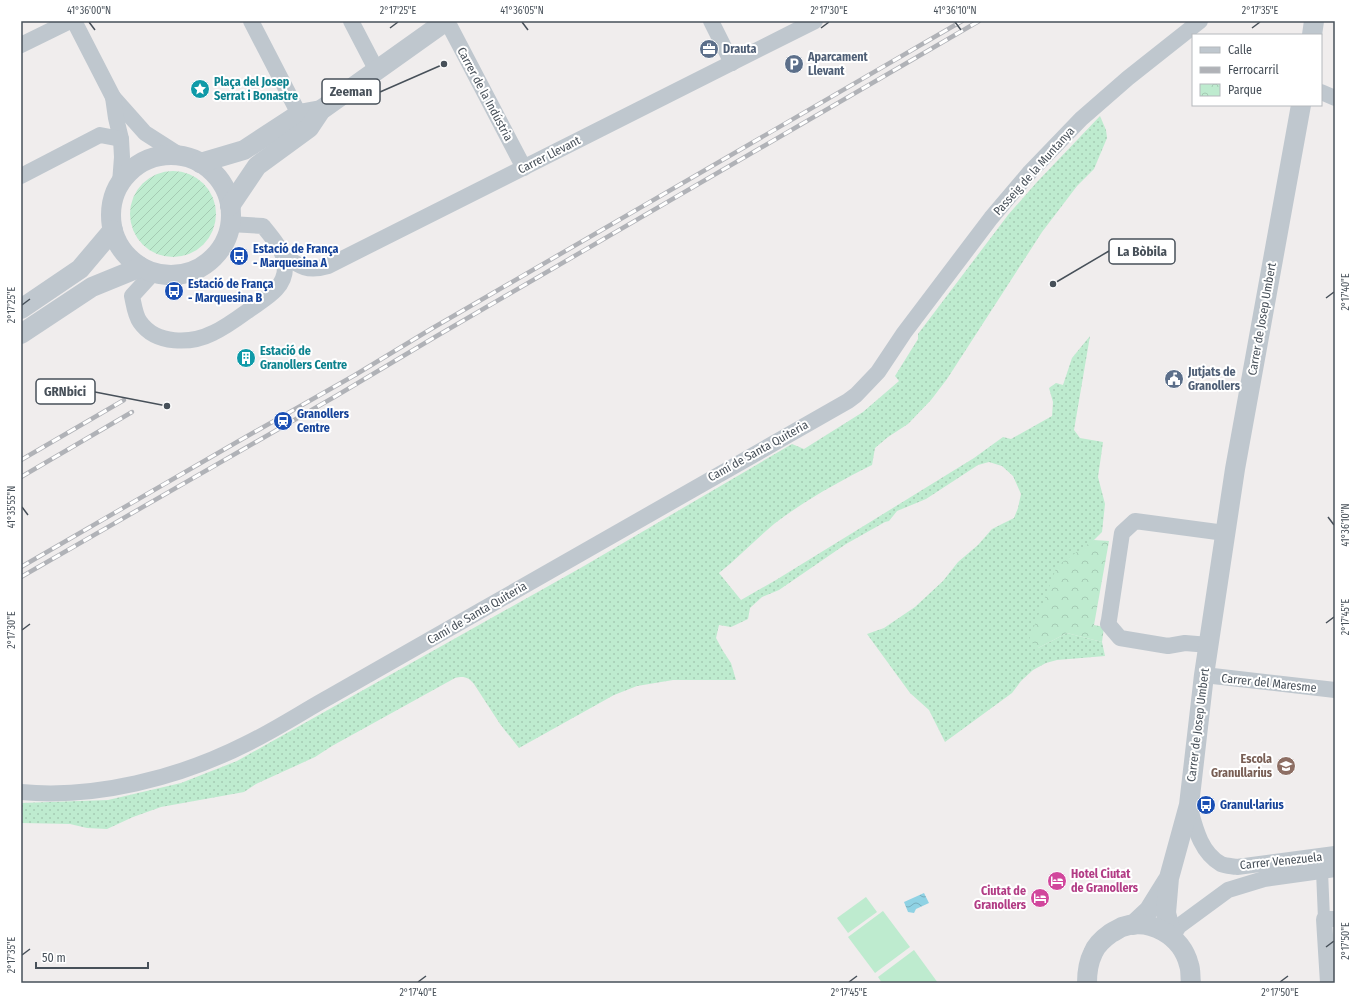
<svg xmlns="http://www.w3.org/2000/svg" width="1356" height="1004" font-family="'Fira Sans Condensed',sans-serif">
<defs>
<pattern id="grass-dots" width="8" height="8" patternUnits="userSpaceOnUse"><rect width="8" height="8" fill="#beebcf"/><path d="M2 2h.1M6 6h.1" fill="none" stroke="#a5cbb4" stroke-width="1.8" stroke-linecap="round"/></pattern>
<pattern id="park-crowns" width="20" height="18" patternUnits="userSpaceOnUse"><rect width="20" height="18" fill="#beebcf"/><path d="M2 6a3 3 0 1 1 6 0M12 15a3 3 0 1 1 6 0" fill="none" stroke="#a5cbb4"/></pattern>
<pattern id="garden-furrows" width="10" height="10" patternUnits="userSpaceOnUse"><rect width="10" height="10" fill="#beebcf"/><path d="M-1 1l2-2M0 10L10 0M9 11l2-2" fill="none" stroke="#a5cbb4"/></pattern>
<pattern id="water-waves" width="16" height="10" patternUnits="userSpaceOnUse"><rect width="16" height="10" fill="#8fd2e4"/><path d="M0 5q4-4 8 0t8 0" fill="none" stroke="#77adbc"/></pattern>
</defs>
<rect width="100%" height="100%" fill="#f0eded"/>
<path fill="url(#grass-dots)" d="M1100,116l6,14 1,8 -13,31 -17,17 -35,46 -95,147 -16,21 -23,24 -20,13 -13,11 -3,17c-34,17 -68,36 -98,59 -19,16 -36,34 -55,49l22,27 35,-20 198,-122 29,-21 8,2 41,-23 1,-14 -4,-14 7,-5 7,2 9,-27 18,-22 -16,94 6,8 23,4 -5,35 7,27 -3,28 -8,8 -56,108 29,-15 35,9 3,14 -48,4 -11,3 -13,7 -12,11 -9,12 -67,49 -16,-32 -19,-17 -43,-59 17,-6 31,-21 28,-26 15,-19 20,-17 14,-16 22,-11 4,-10 3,-14 -8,-18 -11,-10 -13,-4 -11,3 -52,34 -29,12 -8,10 -4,1 -39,22 -67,46 -17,7 -12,11 -2,11 -17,8 -12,-2 -3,13 7,13 8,12 5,17h-63l-36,6 -23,9 -95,53 -19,-24 -26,-40c-6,-7 -10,-8 -19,-6l-123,68 -17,11 -59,27 -12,8 -83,15 -28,10 -26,12 -20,-1 -17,-4 -49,-1v-20l87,-3 73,-17 56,-22 347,-195 208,-122 12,5 59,-37 36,-31 -4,-5 23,-37v-5l90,-119 29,-33z"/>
<path fill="url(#park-crowns)" d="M1094,540l15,1 -15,84 10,2 -2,15 -35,-9 -29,15 -9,-8 28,-74z"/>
<circle fill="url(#garden-furrows)" cx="173" cy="214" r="43"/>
<g fill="#beebcf">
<path d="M866,897l11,15 -29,21 -11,-15z"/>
<path d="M883,911l27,36 -35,26 -27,-36z"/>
<path d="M914,950l24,33h-56l-4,-6z"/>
</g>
<path fill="url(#water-waves)" d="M924,893l5,10 -13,6 -2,4 -6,-1 -4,-10z"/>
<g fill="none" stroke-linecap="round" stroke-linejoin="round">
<path stroke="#bfc7ce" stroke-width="12" d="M1322,871l2,48"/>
<g stroke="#bfc7ce" stroke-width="16">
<path d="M74,21l39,76 32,36 36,23"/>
<path d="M251,21l48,93"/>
<path d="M351,21l26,50"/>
<path d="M447,21l77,147"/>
<path d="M711,21l21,42"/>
<path d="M21,45l49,-24"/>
<path d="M1321,92l14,6"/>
<path d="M113,97l3,21 5,21 1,18 -2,26"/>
<path d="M21,176l79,-41 21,4"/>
<path d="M283,255c17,12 25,17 45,11l487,-245"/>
<path d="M153,273l-21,23c2,9 3,19 8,26 16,23 51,22 73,11 13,-6 25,-15 36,-23 15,-11 36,-21 36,-42 1,-16 -13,-30 -22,-42l-33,-2"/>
<path d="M1209,645l-24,-2 -17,3 -48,-8 -12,-14 1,-4 13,-87 13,-12 90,12"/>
<path d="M1204,675l131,15"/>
<path d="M21,792c74,7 158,-14 225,-48 29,-14 56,-32 85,-48 50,-28 99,-57 149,-85 123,-70 245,-141 368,-210l8,-6 22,-23 26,-39 87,-115 39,-46 51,-53 47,-41 72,-57"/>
<path d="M1189,805c6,22 11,47 32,59 5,2 11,2 16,3l98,-13"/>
<path d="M1172,937l7,-11 49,-36 36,-11 71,-10"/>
<path d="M1328,983l-4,-64h11"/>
</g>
<g stroke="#bfc7ce" stroke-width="20">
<path d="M1312,35l2,-14"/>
<circle cx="171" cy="215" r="60"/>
<path d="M200,163l44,-13 55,-36 22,-4"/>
<path d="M230,206l27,-40 52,-38 12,-18 125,-89"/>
<path d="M21,309l59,-40 33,-39"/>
<path d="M21,334l71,-47 49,-20"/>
<path d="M1133,925l16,-15 18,-29"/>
<path d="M1170,934v-5l-4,-16 3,-35 20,-73 15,-130 31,-206 66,-364"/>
<path d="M1087,983c0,-11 1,-20 6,-30 3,-8 11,-15 18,-20 4,-2 7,-4 11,-6 28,-10 60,9 67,38 2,5 1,12 2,18"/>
</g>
<g stroke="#b0b2b7" stroke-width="4.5">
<g id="rail">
<path d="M21,460l103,-60"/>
<path d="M21,477l111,-65"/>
<path d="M21,567l216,-125 118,-67 76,-46 531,-308"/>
<path d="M21,577l315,-181 99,-59 544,-316"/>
</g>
</g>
<use href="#rail" stroke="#fff" stroke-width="3" stroke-dasharray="9" stroke-linecap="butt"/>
</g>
<path fill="none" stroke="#475059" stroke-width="1.5" d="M89,22l6,8M522,22l6,8M955,22l6,8M390,28l8,-6M821,28l8,-6M1252,28l8,-6M1326,298l8,-6M22,305l8,-6M22,507l6,8M1328,517l6,8M1326,623l8,-6M22,630l8,-6M1326,947l8,-6M22,955l8,-6M418,982l8,-6M849,982l8,-6M1280,982l8,-6"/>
<defs>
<g id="office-disc" transform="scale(1)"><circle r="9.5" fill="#5c6f8a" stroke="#fff"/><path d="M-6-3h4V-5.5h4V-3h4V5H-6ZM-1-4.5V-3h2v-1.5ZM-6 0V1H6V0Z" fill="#fff"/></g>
<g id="parking-disc" transform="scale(1)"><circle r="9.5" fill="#5c6f8a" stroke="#fff"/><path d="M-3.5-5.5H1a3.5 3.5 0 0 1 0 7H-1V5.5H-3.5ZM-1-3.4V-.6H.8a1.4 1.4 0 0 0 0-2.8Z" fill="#fff"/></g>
<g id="sight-disc" transform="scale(1)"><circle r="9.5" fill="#0f9aa8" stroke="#fff"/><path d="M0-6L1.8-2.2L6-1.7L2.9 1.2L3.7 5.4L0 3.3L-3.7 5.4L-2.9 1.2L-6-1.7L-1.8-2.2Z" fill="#fff"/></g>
<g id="bus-disc" transform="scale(1)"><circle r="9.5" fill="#1a4fb4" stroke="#fff"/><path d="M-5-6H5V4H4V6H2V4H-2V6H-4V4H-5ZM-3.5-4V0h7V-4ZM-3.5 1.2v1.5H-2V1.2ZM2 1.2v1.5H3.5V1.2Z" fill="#fff"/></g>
<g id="building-disc" transform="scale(1)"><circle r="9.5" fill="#0f9aa8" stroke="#fff"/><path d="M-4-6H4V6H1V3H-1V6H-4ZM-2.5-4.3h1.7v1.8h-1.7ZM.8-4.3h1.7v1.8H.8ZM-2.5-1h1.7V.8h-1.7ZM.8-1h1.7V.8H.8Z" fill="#fff"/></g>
<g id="civic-disc" transform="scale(1)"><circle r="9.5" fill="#5c6f8a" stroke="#fff"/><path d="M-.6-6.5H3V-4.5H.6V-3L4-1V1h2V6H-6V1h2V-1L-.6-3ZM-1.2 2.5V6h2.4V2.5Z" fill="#fff"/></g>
<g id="station-disc" transform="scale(1)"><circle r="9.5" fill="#1a4fb4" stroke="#fff"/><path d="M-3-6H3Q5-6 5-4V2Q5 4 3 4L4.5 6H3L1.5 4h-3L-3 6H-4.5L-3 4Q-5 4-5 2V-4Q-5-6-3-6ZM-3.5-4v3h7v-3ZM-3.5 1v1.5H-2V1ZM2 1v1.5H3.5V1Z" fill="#fff"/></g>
<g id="school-disc" transform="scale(1)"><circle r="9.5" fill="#8d6e63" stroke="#fff"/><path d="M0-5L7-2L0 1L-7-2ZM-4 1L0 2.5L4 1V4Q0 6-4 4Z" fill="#fff"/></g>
<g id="hotel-disc" transform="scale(1)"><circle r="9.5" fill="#d1479c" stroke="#fff"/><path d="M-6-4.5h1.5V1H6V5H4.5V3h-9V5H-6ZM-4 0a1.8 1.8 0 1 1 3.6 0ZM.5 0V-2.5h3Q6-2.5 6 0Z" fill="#fff"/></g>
</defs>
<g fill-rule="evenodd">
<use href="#office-disc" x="709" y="49"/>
<use href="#parking-disc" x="794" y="64"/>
<use href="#sight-disc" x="200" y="89"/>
<use href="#bus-disc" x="239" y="256"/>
<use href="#bus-disc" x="174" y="291"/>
<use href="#building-disc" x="246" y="358"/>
<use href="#civic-disc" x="1174" y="379"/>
<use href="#station-disc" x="283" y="421"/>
<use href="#school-disc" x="1286" y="766"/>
<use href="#bus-disc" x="1206" y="805"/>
<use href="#hotel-disc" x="1057" y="881"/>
<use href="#hotel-disc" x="1040" y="898"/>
</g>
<g text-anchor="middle" stroke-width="4" stroke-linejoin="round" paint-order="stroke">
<g font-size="12" font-weight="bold" fill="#4e5e75" stroke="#fff" text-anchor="start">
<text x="723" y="53">Drauta</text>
<text x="808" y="61">Aparcament<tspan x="808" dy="14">Llevant</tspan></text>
<text x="1188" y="376">Jutjats de<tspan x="1188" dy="14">Granollers</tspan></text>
</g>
<g font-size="12" font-weight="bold" fill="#0d838f" stroke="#fff" text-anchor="start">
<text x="214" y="86">Plaça del Josep<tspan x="214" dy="14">Serrat i Bonastre</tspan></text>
<text x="260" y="355">Estació de<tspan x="260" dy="14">Granollers Centre</tspan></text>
</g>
<g font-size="12" fill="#475059" stroke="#fff">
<text transform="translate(485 94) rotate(62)" y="4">Carrer de la Indústria</text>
<text transform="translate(549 155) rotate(-27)" y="4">Carrer Llevant</text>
<text transform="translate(1034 171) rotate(-48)" y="4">Passeig de la Muntanya</text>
<text transform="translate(1262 319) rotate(-80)" y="4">Carrer de Josep Umbert</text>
<text transform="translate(758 451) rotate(-29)" y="4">Camí de Santa Quiteria</text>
<text transform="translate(477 613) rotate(-30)" y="4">Camí de Santa Quiteria</text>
<text transform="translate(1269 683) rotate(6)" y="4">Carrer del Maresme</text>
<text transform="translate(1198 725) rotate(-83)" y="4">Carrer de Josep Umbert</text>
<text transform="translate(1281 861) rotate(-6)" y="4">Carrer Venezuela</text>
</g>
<g font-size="12" font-weight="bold" fill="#164399" stroke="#fff" text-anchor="start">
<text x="253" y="253">Estació de França<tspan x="253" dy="14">- Marquesina A</tspan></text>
<text x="188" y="288">Estació de França<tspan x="188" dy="14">- Marquesina B</tspan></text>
<text x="297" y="418">Granollers<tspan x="297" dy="14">Centre</tspan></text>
<text x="1220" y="809">Granul·larius</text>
</g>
<g font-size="12" font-weight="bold" fill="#785e54" stroke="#fff" text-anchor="end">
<text x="1272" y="763">Escola<tspan x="1272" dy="14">Granullarius</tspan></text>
</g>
<g font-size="12" font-weight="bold" fill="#b23c85" stroke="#fff" text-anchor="start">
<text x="1071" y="878">Hotel Ciutat<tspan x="1071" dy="14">de Granollers</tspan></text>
<text x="1026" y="895" text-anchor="end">Ciutat de<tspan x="1026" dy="14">Granollers</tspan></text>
</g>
</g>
<path fill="none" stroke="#475059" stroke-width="1.5" d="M444 64L380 92M1053 284L1109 251M167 406L95 392"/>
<g fill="#475059" stroke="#fff" stroke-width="1.5">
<circle cx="444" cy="64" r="4"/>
<circle cx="1053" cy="284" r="4"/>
<circle cx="167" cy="406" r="4"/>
</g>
<g fill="#fff" stroke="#475059" stroke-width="1.5">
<rect x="322" y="79" width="58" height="25" rx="4"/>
<rect x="1109" y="239" width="66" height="25" rx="4"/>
<rect x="36" y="379" width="59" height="25" rx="4"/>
</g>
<g font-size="13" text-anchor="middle" font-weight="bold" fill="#475059">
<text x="351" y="96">Zeeman</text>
<text x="1142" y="256">La Bòbila</text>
<text x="65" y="396">GRNbici</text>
</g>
<rect width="1356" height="1004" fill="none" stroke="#ffffff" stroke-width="44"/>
<rect x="1192" y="34" width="130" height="72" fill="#ffffff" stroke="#b5b9bd"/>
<rect x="1200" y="47" width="20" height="6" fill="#bfc7ce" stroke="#b5b9bd"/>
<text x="1228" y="54" font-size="12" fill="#475059">Calle</text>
<rect x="1200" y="67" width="20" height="6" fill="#b0b2b7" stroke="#b5b9bd"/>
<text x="1228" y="74" font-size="12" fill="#475059">Ferrocarril</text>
<rect x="1200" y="84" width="20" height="12" fill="url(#park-crowns)" stroke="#b5b9bd"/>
<text x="1228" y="94" font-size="12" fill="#475059">Parque</text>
<path d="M36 962v6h112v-6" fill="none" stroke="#475059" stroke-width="2"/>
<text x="42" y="962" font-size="12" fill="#475059" stroke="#ffffff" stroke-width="3" paint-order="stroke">50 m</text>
<rect x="22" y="22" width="1312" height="960" fill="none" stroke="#475059" stroke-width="1.5"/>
<g font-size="10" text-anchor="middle" fill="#475059">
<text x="89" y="14">41°36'00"N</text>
<text x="398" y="14">2°17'25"E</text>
<text x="522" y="14">41°36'05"N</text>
<text x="829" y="14">2°17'30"E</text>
<text x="955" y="14">41°36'10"N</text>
<text x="1260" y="14">2°17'35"E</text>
<text transform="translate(1345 292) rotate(-90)" y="4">2°17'40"E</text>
<text transform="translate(11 305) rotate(-90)" y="4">2°17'25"E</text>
<text transform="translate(11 507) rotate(-90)" y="4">41°35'55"N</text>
<text transform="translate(1345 525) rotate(-90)" y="4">41°36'10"N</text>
<text transform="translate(1345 617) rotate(-90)" y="4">2°17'45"E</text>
<text transform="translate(11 630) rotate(-90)" y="4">2°17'30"E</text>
<text transform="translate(1345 941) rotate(-90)" y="4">2°17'50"E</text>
<text transform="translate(11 955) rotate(-90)" y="4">2°17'35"E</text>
<text x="418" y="996">2°17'40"E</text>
<text x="849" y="996">2°17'45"E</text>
<text x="1280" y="996">2°17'50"E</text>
</g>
</svg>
